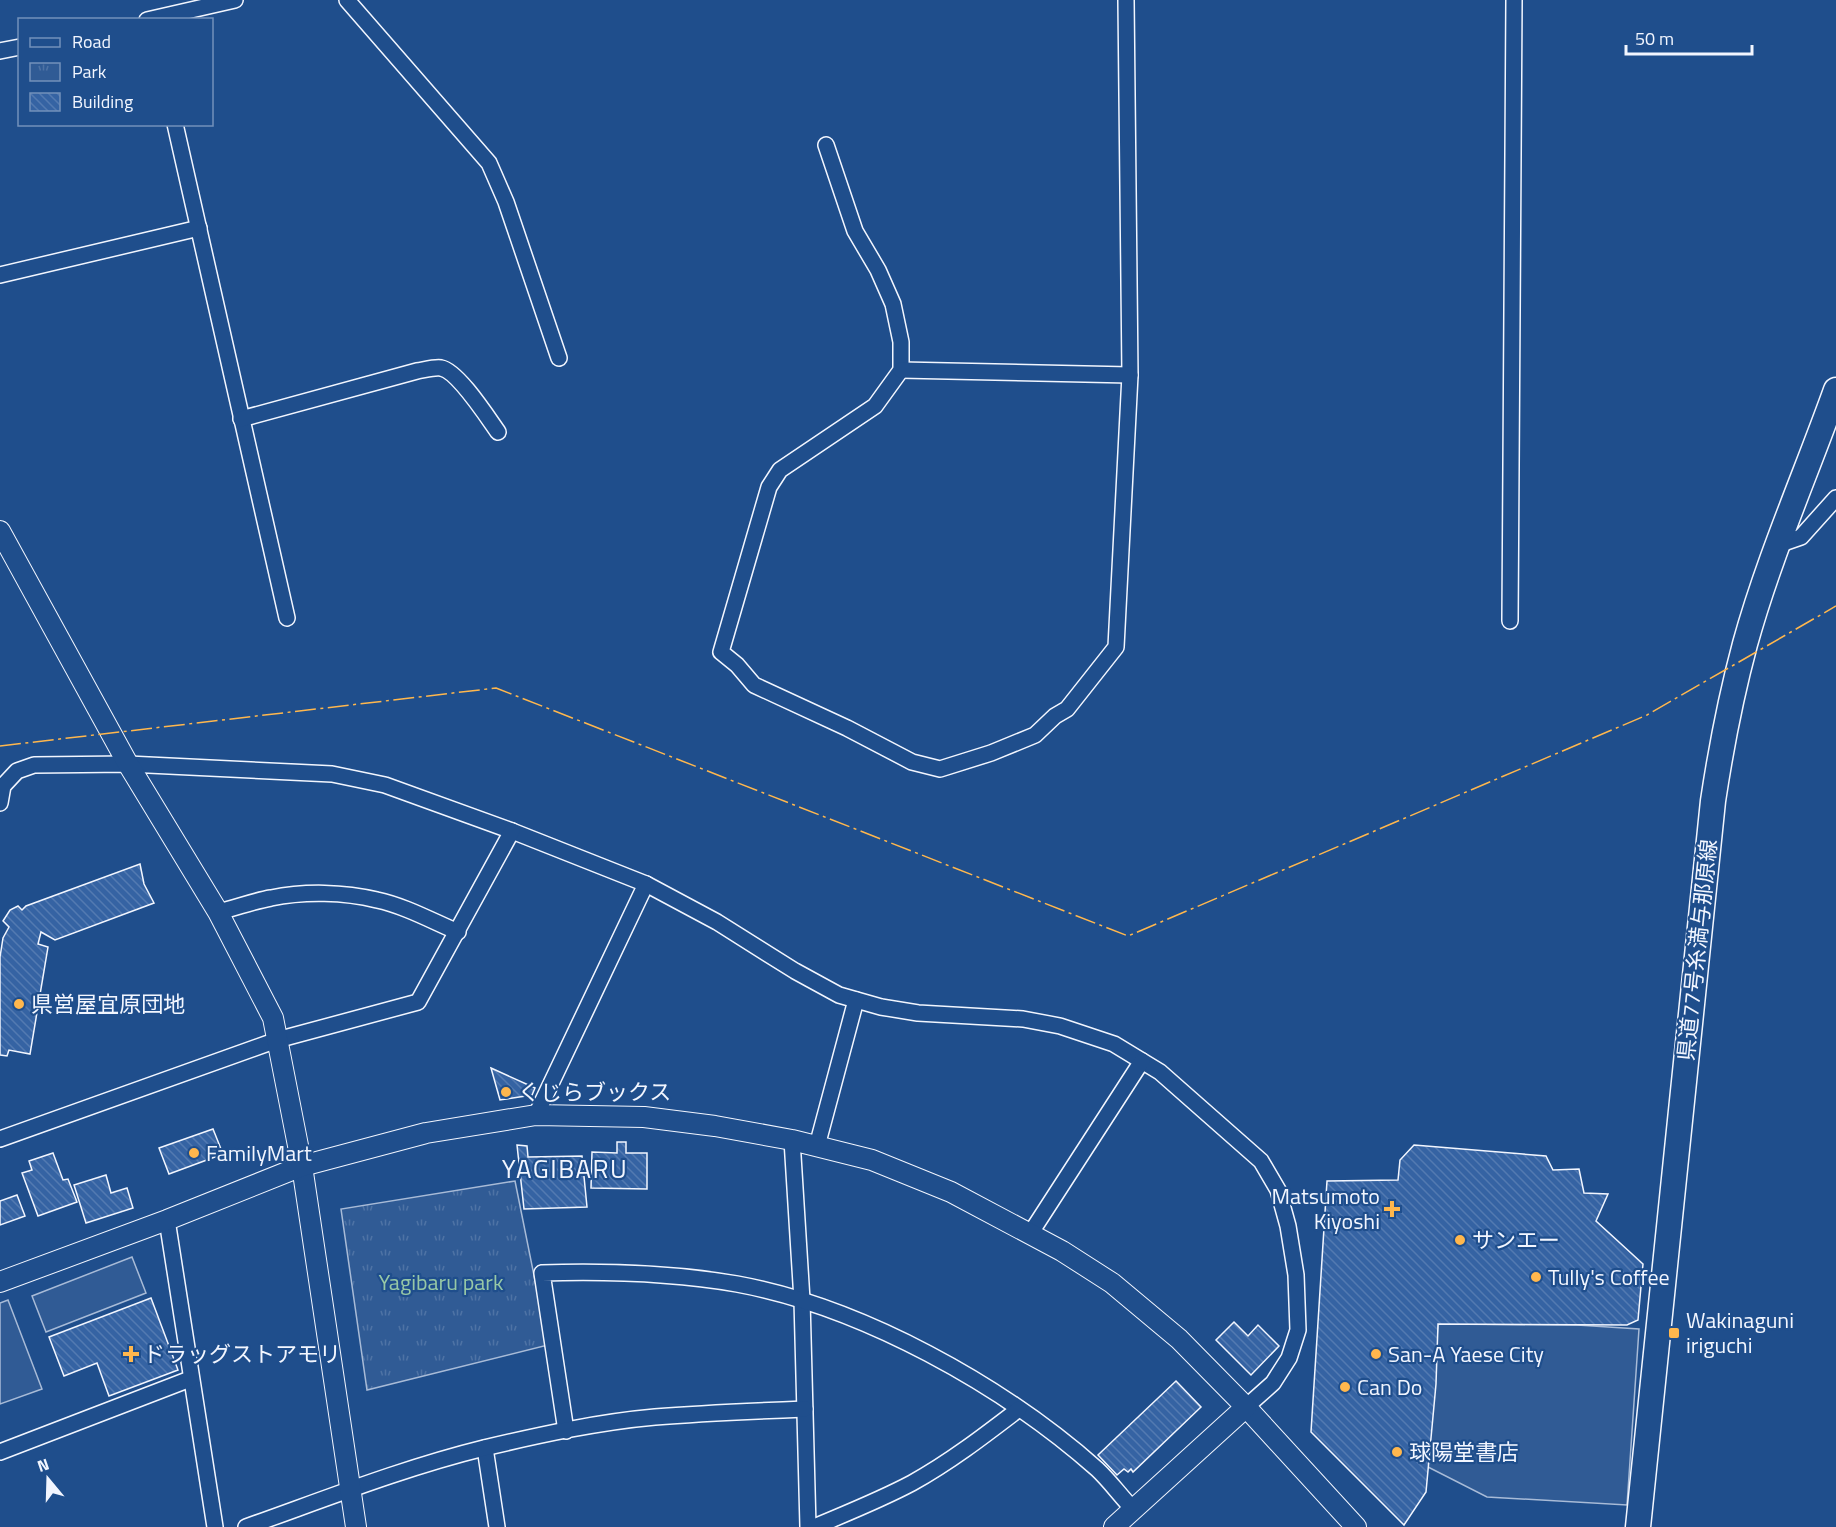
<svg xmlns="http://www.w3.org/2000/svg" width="1836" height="1527" font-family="'Titillium Web','Noto Sans JP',sans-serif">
<defs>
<pattern id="park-tufts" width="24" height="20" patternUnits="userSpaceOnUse" patternTransform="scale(1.5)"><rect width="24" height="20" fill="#305b95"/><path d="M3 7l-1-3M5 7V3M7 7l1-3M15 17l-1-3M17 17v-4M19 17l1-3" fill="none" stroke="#4e73a5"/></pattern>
<pattern id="building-back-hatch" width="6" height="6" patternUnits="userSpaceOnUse" patternTransform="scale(1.5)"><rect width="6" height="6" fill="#3563a3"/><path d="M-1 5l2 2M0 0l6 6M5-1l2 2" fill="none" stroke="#537ab1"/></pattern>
</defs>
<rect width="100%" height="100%" fill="#1f4e8c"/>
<g fill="#305b95" stroke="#a8bbd7" stroke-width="1.5">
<path d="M132,1257l14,36 -100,39 -14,-36z"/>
<path d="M8,1300l34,89 -42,15v-101z"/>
<path d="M1438,1324l139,1 62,4 -12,176 -140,-8 -59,-30z"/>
</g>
<path fill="url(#park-tufts)" stroke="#a8bbd7" stroke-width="1.5" d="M515,1181l33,164 -181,45 -26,-181z"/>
<g fill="url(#building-back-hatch)" stroke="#f2f6ff" stroke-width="1.5">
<path d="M140,864l4,20 10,19 -99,37 -14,-8 -3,12 10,3 -18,107 -21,-4 -2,6 -7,-1v-98l3,-19 6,-11 -6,-6 7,-11 8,-4 4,4 4,-4z"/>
<path d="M491,1068l44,20 -3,7 -32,5z"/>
<path d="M213,1129l10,25 -54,20 -10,-26z"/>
<path d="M617,1142h9v11h21v36l-56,-1 1,-36 25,1z"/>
<path d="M517,1145l10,1 1,11 54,-1 5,51 -63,2z"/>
<path d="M1414,1145l132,11 7,14 26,-1 5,24 24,1 -12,27 47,43 -5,56 -11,5 -189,-1 -2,60 -10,108 -22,33 -93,-93 16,-251 71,-1 2,-20z"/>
<path d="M53,1153l10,27 5,-1 9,23 -39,14 -16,-43 10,-3 -3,-9z"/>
<path d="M106,1175l5,18 16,-5 6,20 -47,15 -12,-38z"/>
<path d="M17,1195l8,21 -25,9v-24z"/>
<path d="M151,1298l27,72 -69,26 -12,-33 -33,13 -15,-39z"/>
<path d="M1234,1322l14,14 10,-11 21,21 -28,29 -35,-35z"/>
<path d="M1176,1381l25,26 -68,65 -2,-3 -3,3 -4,-3 -7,6 -19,-20z"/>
</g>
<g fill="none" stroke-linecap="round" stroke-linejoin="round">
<g stroke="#f2f6ff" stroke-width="18">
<g id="minor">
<path d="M347,0l142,163 17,39 53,156"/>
<path d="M147,20l88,-20"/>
<path d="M0,51l20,-4"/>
<path d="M175,124l112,494"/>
<path d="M826,145l29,86 23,39 15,34 8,38v28l-26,36 -95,64 -11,17 -48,165 16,13 17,20 93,43 65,34 28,7 51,-16 44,-18 20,-19 12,-7 49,-62 14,-272 -4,-375"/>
<path d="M0,275l199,-47"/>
<path d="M901,370l229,5"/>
<path d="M241,419l176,-48c7,-1 17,-4 24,-3 17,3 47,50 57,64"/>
<path d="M1778,545l23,-8 35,-39"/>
<path d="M1510,621l4,-621"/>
<path d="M0,803l3,-17 14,-15 17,-6 94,-1 204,10 53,11 127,46 134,53 71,38 78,49 44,24 42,12 37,6 105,6 37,7 54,18 46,28 101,89 17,29 10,36 8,49 2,55 -9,28 -16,25 -27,24"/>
<path d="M218,912c18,-4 35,-11 53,-14 34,-7 73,-6 106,2 28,6 55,21 81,32"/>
<path d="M536,1115l110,-231"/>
<path d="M0,1139l277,-99 141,-38 94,-171"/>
<path d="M792,1140l10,160 6,227"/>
<path d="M817,1146l39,-146"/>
<path d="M167,1220l48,307"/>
<path d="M1030,1234l112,-173"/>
<path d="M566,1431l-24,-158c65,-2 130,0 195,11 125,23 265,101 360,185 13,12 24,28 37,41"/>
<path d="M485,1448l12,79"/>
<path d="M0,1452l190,-73"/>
<path d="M246,1527c79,-28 157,-59 238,-79 55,-13 114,-26 171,-31 50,-4 100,-6 150,-8"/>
<path d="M814,1527c33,-14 66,-27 98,-44 38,-21 73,-48 107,-74"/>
</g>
</g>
<g stroke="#f2f6ff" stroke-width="22">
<g id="tertiary">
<path d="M0,531l128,233 90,148 55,106 29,148 54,361"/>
<path d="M0,1282l167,-62 135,-54 124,-33 110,-18 108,2 71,9 77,14 80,20 79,32 111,59 50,32 67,56 67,68 110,120"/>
<path d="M1114,1527l132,-120"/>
</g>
</g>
<g stroke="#f2f6ff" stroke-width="27">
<path id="primary" d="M1638,1527l75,-726c8,-53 18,-105 32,-157 24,-87 61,-170 91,-254"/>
</g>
<use href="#minor" stroke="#1f4e8c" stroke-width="15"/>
<use href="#tertiary" stroke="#1f4e8c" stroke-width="20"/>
<use href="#primary" stroke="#1f4e8c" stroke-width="24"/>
<path stroke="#ffb74d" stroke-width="1.5" stroke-dasharray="21 4.5 3 4.5" stroke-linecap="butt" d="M0,746l496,-58 632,248 519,-221 189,-109"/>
</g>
<g fill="#ffb74d" stroke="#1f4e8c" stroke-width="2">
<circle cx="19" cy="1004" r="6"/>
<circle cx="506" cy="1092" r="6"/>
<circle cx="194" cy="1153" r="6"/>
<path d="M1389 1200h6v6h6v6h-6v6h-6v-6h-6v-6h6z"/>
<circle cx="1460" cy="1240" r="6"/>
<circle cx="1536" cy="1277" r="6"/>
<rect x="1668" y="1327" width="12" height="12" rx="3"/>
<path d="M128 1345h6v6h6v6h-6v6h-6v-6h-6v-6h6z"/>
<circle cx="1376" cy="1354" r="6"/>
<circle cx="1345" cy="1387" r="6"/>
<circle cx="1397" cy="1452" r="6"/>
</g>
<g text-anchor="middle" stroke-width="4.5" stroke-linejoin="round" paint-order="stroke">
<g font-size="22" fill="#f2f6ff" stroke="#1f4e8c">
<text transform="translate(1697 950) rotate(-84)" y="8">県道77号糸満与那原線</text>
</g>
<g font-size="22" fill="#f2f6ff" stroke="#1f4e8c" text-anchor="start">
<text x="31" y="1012">県営屋宜原団地</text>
<text x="518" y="1100">くじらブックス</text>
<text x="206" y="1161">FamilyMart</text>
<text x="1380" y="1204" text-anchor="end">Matsumoto<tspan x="1380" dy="25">Kiyoshi</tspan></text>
<text x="1472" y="1248">サンエー</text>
<text x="1548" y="1285">Tully's Coffee</text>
<text x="1686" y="1328">Wakinaguni<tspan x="1686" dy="25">iriguchi</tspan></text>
<text x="143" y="1362">ドラッグストアモリ</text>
<text x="1388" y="1362">San-A Yaese City</text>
<text x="1357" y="1395">Can Do</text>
<text x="1409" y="1460">球陽堂書店</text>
</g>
<g font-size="22" fill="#97c8a6" stroke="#1f4e8c">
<text x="441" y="1290">Yagibaru park</text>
</g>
<g font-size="26" letter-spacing="1.5" fill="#f2f6ff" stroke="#1f4e8c">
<text x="565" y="1178">YAGIBARU</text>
</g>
</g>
<rect x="18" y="18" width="195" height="108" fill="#1f4e8c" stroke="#7391ba" stroke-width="1.5"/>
<rect x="30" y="38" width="30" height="9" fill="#1f4e8c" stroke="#7391ba" stroke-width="1.5"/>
<text x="72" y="48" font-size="18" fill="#f2f6ff">Road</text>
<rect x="30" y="63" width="30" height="18" fill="url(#park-tufts)" stroke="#7391ba" stroke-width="1.5"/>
<text x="72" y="78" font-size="18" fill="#f2f6ff">Park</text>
<rect x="30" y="93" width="30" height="18" fill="url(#building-back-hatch)" stroke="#7391ba" stroke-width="1.5"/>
<text x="72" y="108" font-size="18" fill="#f2f6ff">Building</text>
<g transform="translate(48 1479) rotate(341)" stroke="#1f4e8c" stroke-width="4.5" paint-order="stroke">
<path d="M0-4.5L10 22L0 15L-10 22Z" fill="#f2f6ff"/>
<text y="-9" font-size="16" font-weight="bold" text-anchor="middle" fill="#f2f6ff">N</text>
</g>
<path d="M1626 45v9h126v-9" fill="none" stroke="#f2f6ff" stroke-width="3"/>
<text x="1635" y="45" font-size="18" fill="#f2f6ff" stroke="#1f4e8c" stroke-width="4.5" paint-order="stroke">50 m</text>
</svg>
